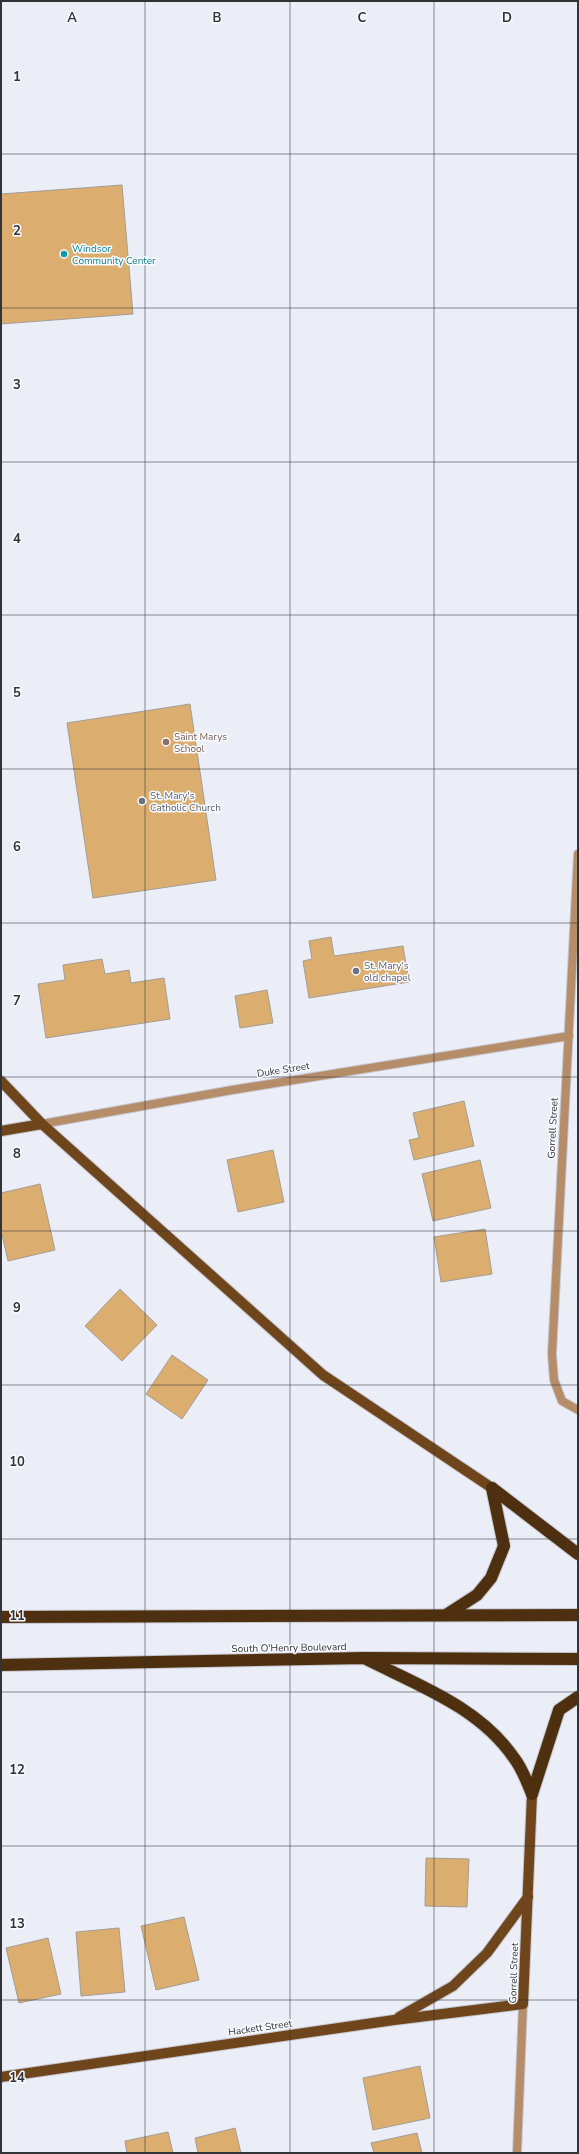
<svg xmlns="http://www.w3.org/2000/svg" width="579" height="2154" font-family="'Nunito Sans',sans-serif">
<rect width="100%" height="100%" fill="#ebedf7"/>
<g fill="#dbae6f" stroke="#a39d96">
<path d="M122,185l11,129 -132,10v-130z"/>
<path d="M190,704l26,176 -123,18 -26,-175z"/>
<path d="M331,937l3,19 69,-10 6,36 -100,16 -6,-37 9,-2 -3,-18z"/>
<path d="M102,959l3,15 24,-4 2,13 33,-5 6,41 -124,19 -8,-54 27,-4 -2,-15z"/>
<path d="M267,990l6,33 -33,5 -5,-32z"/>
<path d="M464,1101l10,45 -60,14 -5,-20 10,-2 -6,-25z"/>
<path d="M273,1150l11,52 -46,10 -11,-52z"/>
<path d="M480,1160l11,48 -58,13 -11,-47z"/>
<path d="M40,1184l15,66 -47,11 -7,-31v-37z"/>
<path d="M485,1229l7,45 -51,8 -7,-45z"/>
<path d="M120,1289l37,36 -35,36 -37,-35z"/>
<path d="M172,1355l36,25 -26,39 -36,-25z"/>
<path d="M426,1858l43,1 -2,48 -42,-1z"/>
<path d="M184,1917l15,63 -43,10 -15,-64z"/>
<path d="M119,1928l6,64 -44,4 -5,-64z"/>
<path d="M48,1938l13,56 -42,9 -13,-55z"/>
<path d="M420,2066l10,52 -57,12 -10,-52z"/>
<path d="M235,2128l6,25h-43l-3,-15z"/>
<path d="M168,2132l5,21h-46l-2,-12z"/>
<path d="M417,2133l5,20h-48l-3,-10z"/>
</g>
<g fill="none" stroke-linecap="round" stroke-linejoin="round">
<g stroke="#c6c8d0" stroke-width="10">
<g id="minor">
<path d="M578,854l-26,500 2,26 8,21 16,9"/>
<path d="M42,1124l190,-34 337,-54"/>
</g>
</g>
<g stroke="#c6c8d0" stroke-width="10">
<path id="tertiary" d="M517,2153l6,-149"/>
</g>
<g stroke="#c6c8d0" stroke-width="12">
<g id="primary">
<path d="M1,1081l41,43 281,251 169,113"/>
<path d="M1,1131l41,-7"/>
<path d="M399,2017l54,-31 34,-33 41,-56"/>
<path d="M1,2077l393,-57 129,-16 9,-210"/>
</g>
</g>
<g stroke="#c6c8d0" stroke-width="14">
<g id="motorway">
<path d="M492,1488l86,66"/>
<path d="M446,1615l31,-20 14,-17 13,-32 -12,-58"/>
<path d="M1,1617l577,-2"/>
<path d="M368,1660c52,26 112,48 146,98 8,10 13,24 18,36"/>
<path d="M1,1665l363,-7 214,1"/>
<path d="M532,1794l27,-84 19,-13"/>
</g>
</g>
<use href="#minor" stroke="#b68d69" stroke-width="8"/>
<use href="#tertiary" stroke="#b68d69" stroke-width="8"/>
<use href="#primary" stroke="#6f451c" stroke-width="10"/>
<use href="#motorway" stroke="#4e3011" stroke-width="12"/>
</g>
<path fill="none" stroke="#323336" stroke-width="1" stroke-opacity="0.55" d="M145,1v2152M290,1v2152M434,1v2152M1,154h577M1,308h577M1,462h577M1,615h577M1,769h577M1,923h577M1,1077h577M1,1231h577M1,1385h577M1,1539h577M1,1692h577M1,1846h577M1,2000h577"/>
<circle fill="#0f9aa8" stroke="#fafbff" stroke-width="1.5" cx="64" cy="254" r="4"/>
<circle fill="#8d6e63" stroke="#fafbff" stroke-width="1.5" cx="166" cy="742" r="4"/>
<g fill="#6b7280" stroke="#fafbff" stroke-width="1.5">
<circle cx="142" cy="801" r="4"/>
<circle cx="356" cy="971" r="4"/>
</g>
<g text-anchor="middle" stroke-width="3" stroke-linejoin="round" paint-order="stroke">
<g font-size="10" fill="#0d838f" stroke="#fafbff" text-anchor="start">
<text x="72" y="252">Windsor<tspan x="72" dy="12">Community Center</tspan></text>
</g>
<g font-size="10" fill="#785e54" stroke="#fafbff" text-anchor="start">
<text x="174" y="740">Saint Marys<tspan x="174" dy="12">School</tspan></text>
</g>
<g font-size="10" fill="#5b616d" stroke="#fafbff" text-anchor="start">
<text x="150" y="799">St. Mary's<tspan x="150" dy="12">Catholic Church</tspan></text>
<text x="364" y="969">St. Mary's<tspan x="364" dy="12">old chapel</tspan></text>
</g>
<g font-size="10" fill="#323336" stroke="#fafbff">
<text transform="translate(283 1069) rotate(-9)" y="4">Duke Street</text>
<text transform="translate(552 1128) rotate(-87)" y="4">Gorrell Street</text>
<text transform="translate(289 1647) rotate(-1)" y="4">South O'Henry Boulevard</text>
<text transform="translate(513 1973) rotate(-88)" y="4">Gorrell Street</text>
<text transform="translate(260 2027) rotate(-8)" y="4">Hackett Street</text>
</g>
</g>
<g font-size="13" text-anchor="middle" font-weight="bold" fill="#323336" stroke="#fafbff" stroke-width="3" stroke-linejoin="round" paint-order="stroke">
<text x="72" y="22">A</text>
<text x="217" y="22">B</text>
<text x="362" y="22">C</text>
<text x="507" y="22">D</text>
<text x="17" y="81">1</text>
<text x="17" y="235">2</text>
<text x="17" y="389">3</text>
<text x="17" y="543">4</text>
<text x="17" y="697">5</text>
<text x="17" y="851">6</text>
<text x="17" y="1005">7</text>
<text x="17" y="1158">8</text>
<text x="17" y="1312">9</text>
<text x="17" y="1466">10</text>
<text x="17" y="1620">11</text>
<text x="17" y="1774">12</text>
<text x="17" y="1928">13</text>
<text x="17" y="2082">14</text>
</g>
<rect width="579" height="2154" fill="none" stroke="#323336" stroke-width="4"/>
</svg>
